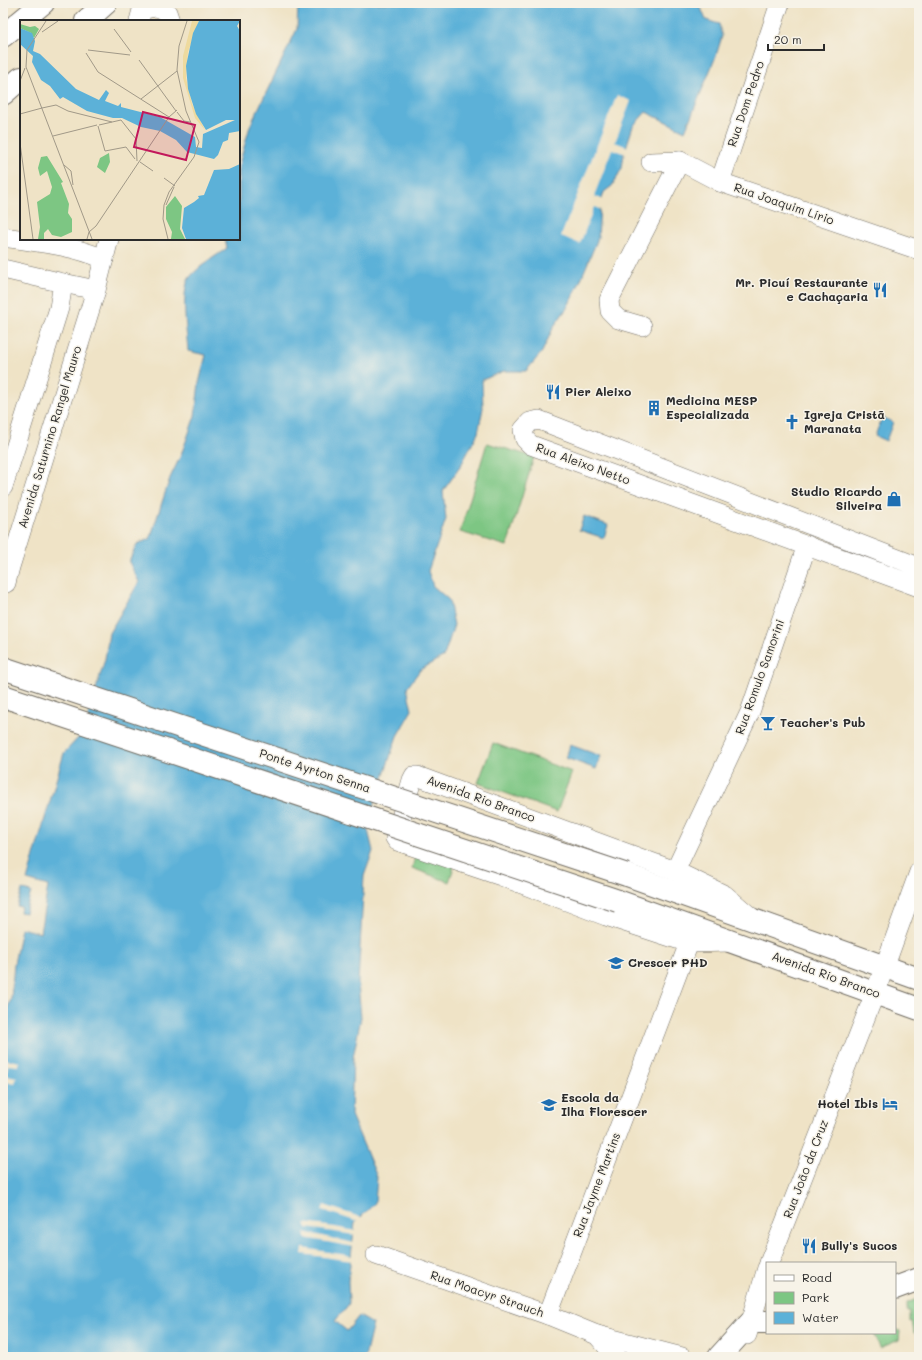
<svg xmlns="http://www.w3.org/2000/svg" width="922" height="1360" font-family="Mali,sans-serif">
<rect width="100%" height="100%" fill="#f7f3e8"/>
<filter id="ink" filterUnits="userSpaceOnUse"><feTurbulence type="fractalNoise" baseFrequency=".025" numOctaves="2"/><feDisplacementMap in="SourceGraphic" scale="8" xChannelSelector="R" yChannelSelector="G"/><feConvolveMatrix kernelMatrix="1 2 1 2 8 2 1 2 1" color-interpolation-filters="sRGB"/></filter>
<filter id="wash" filterUnits="userSpaceOnUse"><feTurbulence type="fractalNoise" baseFrequency=".012" numOctaves="4" result="noise"/><feDisplacementMap in="SourceGraphic" scale="16" xChannelSelector="R" yChannelSelector="G"/><feGaussianBlur stdDeviation="0.9" result="paint"/><feColorMatrix in="noise" values="0 0 0 0 0 0 0 0 0 0 0 0 0 0 0 0 0 1.4 0 .05"/><feComposite in="paint" operator="in"/></filter>
<g filter="url(#wash)">
<rect width="100%" height="100%" fill="#efe3c6"/>
<g fill="#7dc683" stroke="#547857">
<path d="M487,443l47,14 -27,89 -47,-14z"/>
<path d="M493,743l79,29 -15,40 -79,-29z"/>
<path d="M417,850l38,14 -6,18 -37,-14z"/>
<path d="M917,1299l2,4v28l-5,2 -2,-12 -2,1v-11h-3v-8z"/>
<path d="M895,1329l5,2 -1,9 -19,8 -6,-15h21z"/>
</g>
<g fill="#5cb1d8" stroke="#446e82">
<path d="M298,3h405l-2,5 5,12 13,4 3,12 -6,20 -31,75 -39,-19 -13,14 -9,28 -2,14 -10,18 -8,6 -4,14 -2,32 -19,46 -12,24 -13,18 -12,26 -16,19h-22l-22,9 1,28 -5,25 -18,34 -17,24 3,28 -18,52 5,15 16,14 5,25 -10,31 -24,14 -13,18 5,22 -15,26 -30,90 6,25 -9,25 -6,107 3,34 -8,41 -2,57 26,62 -2,26 -20,20 -7,58 1,23 -14,17 12,10 12,-15 14,8 -8,33h-362v-336l8,-22 3,-35 7,-36 19,5 8,-47 -21,-6 37,-127 19,-20 22,-74 4,-26 30,-51 -10,-20 8,-18 13,-5 20,-61 11,-23 14,-39 4,-33 7,-28 -18,-4c-1,-16 -8,-61 2,-74 10,-12 25,-20 37,-29l-2,-9h14v-74l11,-39 47,-97z"/>
<path d="M882,417l11,5 -7,19 -11,-5z"/>
<path d="M584,516l24,9 -4,13 -25,-8z"/>
<path d="M570,745l31,11 -5,13 -30,-11z"/>
<path d="M22,890l9,2 -6,21 -5,-1 1,-5 -4,-1z"/>
</g>
<g fill="#efe3c6">
<path d="M617,95l14,6 -16,41 13,5 -2,7 -14,-5 -18,47 10,4 -2,10 -8,-3 -14,37 -19,-8z"/>
<path d="M5,1059l15,3 -2,4 -10,-1 -2,10 11,2 -2,6 -12,-2z"/>
<path d="M324,1205l39,13 -5,4 -36,-12z"/>
<path d="M305,1223l30,4 21,4 -1,4 -48,-7z"/>
<path d="M304,1232l50,11v4l-49,-9z"/>
<path d="M303,1248l50,8 -1,5 -50,-7z"/>
</g>
</g>
<g filter="url(#ink)">
<g fill="none" stroke-linecap="round" stroke-linejoin="round">
<g stroke="#706b61" stroke-width="20">
<g id="minor">
<path d="M139,21l3,-11c11,-3 15,-5 25,2l3,9"/>
<path d="M651,162l29,-1 40,21 199,68"/>
<path d="M720,182l60,-179"/>
<path d="M3,237c34,5 69,8 101,22"/>
<path d="M3,269l60,14 -4,25 -56,179"/>
<path d="M63,283l33,7"/>
<path d="M642,326l-24,-7 -8,-8 -1,-11 71,-139"/>
<path d="M919,567l-380,-147 -9,2 -7,8 2,9 6,6 388,142"/>
<path d="M3,582l3,1 4,-16 86,-277 13,-51"/>
<path d="M675,871l75,-159 57,-167"/>
<path d="M729,942l-40,1 -83,-27 -105,-40 -104,-35 -2,-3 17,-58 2,-4h3l258,95 50,24 27,23"/>
<path d="M376,1255l172,60 49,20 85,22"/>
<path d="M769,1263l106,-270 44,-121"/>
<path d="M548,1315l141,-372"/>
<path d="M597,1335l19,22"/>
<path d="M747,1335l20,-67"/>
</g>
</g>
<g stroke="#706b61" stroke-width="24">
<g id="tertiary">
<path d="M627,875l292,104"/>
<path d="M618,901l301,108"/>
<path d="M895,1288l24,-9"/>
<path d="M719,1357l32,-35h16"/>
</g>
</g>
<g stroke="#706b61" stroke-width="24">
<g id="secondary">
<path d="M86,21l20,-18"/>
<path d="M3,36l40,-33"/>
<path d="M3,94l18,-16"/>
</g>
</g>
<use href="#minor" stroke="#fff" stroke-width="19"/>
<use href="#tertiary" stroke="#fff" stroke-width="22"/>
<use href="#secondary" stroke="#fff" stroke-width="22"/>
<g stroke="#706b61" stroke-width="24" stroke-linecap="butt">
<g id="tertiary-bridge">
<path d="M3,668l624,207"/>
<path d="M3,696l615,205"/>
</g>
</g>
<use href="#tertiary-bridge" stroke="#fff" stroke-width="22"/>
</g>
</g>
<defs>
<g id="restaurant-bare" transform="scale(1.2)"><path d="M-5-6h1v4h1v-4h1v4h1v-4h1v5L-1.5 .5V6h-2V.5L-5-1ZM5-6V6H3V1.5H1.5Q1.5-4 5-6Z" fill="#1f6fb2" stroke="#f7f3e8" stroke-width="2.5" paint-order="stroke"/></g>
<g id="building-bare" transform="scale(1.2)"><path d="M-4-6H4V6H1V3H-1V6H-4ZM-2.5-4.3h1.7v1.8h-1.7ZM.8-4.3h1.7v1.8H.8ZM-2.5-1h1.7V.8h-1.7ZM.8-1h1.7V.8H.8Z" fill="#1f6fb2" stroke="#f7f3e8" stroke-width="2.5" paint-order="stroke"/></g>
<g id="church-bare" transform="scale(1.2)"><path d="M-1.2-6h2.4v3.5h3.3v2.4h-3.3V6h-2.4V-.1h-3.3v-2.4h3.3Z" fill="#1f6fb2" stroke="#f7f3e8" stroke-width="2.5" paint-order="stroke"/></g>
<g id="shop-bare" transform="scale(1.2)"><path d="M-5-2.5h2.3a2.7 3.5 0 0 1 5.4 0H5L5.5 6h-11ZM-1.5-2.5h3a1.5 2.3 0 0 0-3 0Z" fill="#1f6fb2" stroke="#f7f3e8" stroke-width="2.5" paint-order="stroke"/></g>
<g id="bar-bare" transform="scale(1.2)"><path d="M-6-5H6L.8 .8V4.5H3.5V6h-7V4.5H-.8V.8Z" fill="#1f6fb2" stroke="#f7f3e8" stroke-width="2.5" paint-order="stroke"/></g>
<g id="school-bare" transform="scale(1.2)"><path d="M0-5L7-2L0 1L-7-2ZM-4 1L0 2.5L4 1V4Q0 6-4 4Z" fill="#1f6fb2" stroke="#f7f3e8" stroke-width="2.5" paint-order="stroke"/></g>
<g id="hotel-bare" transform="scale(1.2)"><path d="M-6-4.5h1.5V1H6V5H4.5V3h-9V5H-6ZM-4 0a1.8 1.8 0 1 1 3.6 0ZM.5 0V-2.5h3Q6-2.5 6 0Z" fill="#1f6fb2" stroke="#f7f3e8" stroke-width="2.5" paint-order="stroke"/></g>
</defs>
<g fill-rule="evenodd">
<use href="#restaurant-bare" x="880" y="290"/>
<use href="#restaurant-bare" x="553" y="392"/>
<use href="#building-bare" x="654" y="408"/>
<use href="#church-bare" x="792" y="422"/>
<use href="#shop-bare" x="894" y="499"/>
<use href="#bar-bare" x="768" y="723"/>
<use href="#school-bare" x="616" y="963"/>
<use href="#hotel-bare" x="890" y="1104"/>
<use href="#school-bare" x="549" y="1105"/>
<use href="#restaurant-bare" x="809" y="1246"/>
</g>
<g text-anchor="middle" stroke-width="3" stroke-linejoin="round" paint-order="stroke">
<g font-size="12" fill="#2b2b2b" stroke="#f7f3e8">
<text transform="translate(746 104) rotate(-71)" y="4">Rua Dom Pedro</text>
<text transform="translate(784 204) rotate(19)" y="4">Rua Joaquim Lírio</text>
<text transform="translate(50 437) rotate(-73)" y="4">Avenida Saturnino Rangel Mauro</text>
<text transform="translate(583 464) rotate(20)" y="4">Rua Aleixo Netto</text>
<text transform="translate(760 677) rotate(-70)" y="4">Rua Romulo Samorini</text>
<text transform="translate(315 771) rotate(18)" y="4">Ponte Ayrton Senna</text>
<text transform="translate(481 799) rotate(20)" y="4">Avenida Rio Branco</text>
<text transform="translate(826 975) rotate(20)" y="4">Avenida Rio Branco</text>
<text transform="translate(806 1169) rotate(-69)" y="4">Rua João da Cruz</text>
<text transform="translate(597 1185) rotate(-69)" y="4">Rua Jayme Martins</text>
<text transform="translate(487 1294) rotate(19)" y="4">Rua Moacyr Strauch</text>
</g>
<g font-size="12" font-weight="bold" fill="#2b2b2b" stroke="#f7f3e8" text-anchor="start">
<text x="868" y="287" text-anchor="end">Mr. Picuí Restaurante<tspan x="868" dy="14">e Cachaçaria</tspan></text>
<text x="565" y="396">Pier Aleixo</text>
<text x="666" y="405">Medicina MESP<tspan x="666" dy="14">Especializada</tspan></text>
<text x="804" y="419">Igreja Cristã<tspan x="804" dy="14">Maranata</tspan></text>
<text x="882" y="496" text-anchor="end">Studio Ricardo<tspan x="882" dy="14">Silveira</tspan></text>
<text x="780" y="727">Teacher's Pub</text>
<text x="628" y="967">Crescer PHD</text>
<text x="561" y="1102">Escola da<tspan x="561" dy="14">Ilha Florescer</tspan></text>
<text x="878" y="1108" text-anchor="end">Hotel Ibis</text>
<text x="821" y="1250">Bully's Sucos</text>
</g>
</g>
<g transform="translate(20 20)">
<rect width="220" height="220" fill="#efe3c6"/>
<path d="M0,4l10,3 5,-1 4,3 -5,9 -3,-5 -11,-5zM89,133l1,9 -5,11 -8,-6 3,-9zM27,136l16,26 -2,1 8,21 -1,9 4,6v13l-11,5 -9,-2 -4,-6 -4,4v6h-6l2,-12 -3,-25 13,-8 2,-7 -5,-16 -7,5 -2,-8 3,-11zM155,176l7,10 -2,23 5,10h-14l1,-7 -6,-13v-12z" fill="#7dc683"/>
<path d="M172,1h7l-11,31 -2,26 6,26 13,26 -10,-12 -12,-40v-22z" fill="#eeda9e"/>
<path d="M179,1h41l-3,5 3,5v100l-11,2 -1,7 -5,2 -5,13 -4,4 -27,-7 -11,-12 -16,-9 -19,-4 -19,-9h-9l-26,-7 -24,-14 -3,2 -10,-13 -9,-6 -9,-18 1,-6 -13,-12v-16l12,5 3,8 -2,10 7,3 36,35 23,11 7,-10 3,3 -4,8 13,5 3,-3v4l39,10 35,20 1,10 6,1 1,-14 32,-14h-9l-20,10 -10,-16 -8,-25 -2,-23 7,-33zM220,144v75h-54l-4,-11 2,-20 10,-6 5,-4 -1,-2 6,-1 10,-25 15,-1z" fill="#5cb1d8"/>
<path fill="none" stroke="#a19988" stroke-width="1" d="M26,1l-19,29 -1,17 66,172M94,9l17,23M22,12l16,-11M68,30l42,5M66,33l12,19 71,45M119,40l37,51M0,61l5,-13M121,79l36,-28M22,88l14,-3 12,6 44,11M157,92l7,9 6,1M0,94l22,-6M79,105l22,-5 15,19 1,22M78,106l7,25 21,-4M33,116l44,-11M0,123l13,96M106,127l9,12M120,142l13,9M44,145l7,6 2,14M144,158l11,8M146,185l8,-18M67,219l2,-7 7,-6 73,-109 8,-7M148,219l-5,-20 1,-14 5,-13 25,-35 5,-15 -13,-31 -9,-41 2,-24 8,-25"/>
<path fill="#c2185b" fill-opacity="0.15" stroke="#c2185b" stroke-width="2" d="M123,92l52,13 -9,35 -52,-13z"/>
<rect width="220" height="220" fill="none" stroke="#2b2b2b" stroke-width="2"/>
</g>
<rect width="922" height="1360" fill="none" stroke="#f7f3e8" stroke-width="16"/>
<rect x="766" y="1262" width="130" height="72" fill="#f7f3e8" stroke="#a5a39c"/>
<rect x="774" y="1275" width="20" height="6" fill="#ffffff" stroke="#a5a39c"/>
<text x="802" y="1282" font-size="12" fill="#2b2b2b">Road</text>
<rect x="774" y="1292" width="20" height="12" fill="#7dc683" stroke="#a5a39c"/>
<text x="802" y="1302" font-size="12" fill="#2b2b2b">Park</text>
<rect x="774" y="1312" width="20" height="12" fill="#5cb1d8" stroke="#a5a39c"/>
<text x="802" y="1322" font-size="12" fill="#2b2b2b">Water</text>
<path d="M768 44v6h56v-6" fill="none" stroke="#2b2b2b" stroke-width="2"/>
<text x="774" y="44" font-size="12" fill="#2b2b2b" stroke="#f7f3e8" stroke-width="3" paint-order="stroke">20 m</text>
</svg>
